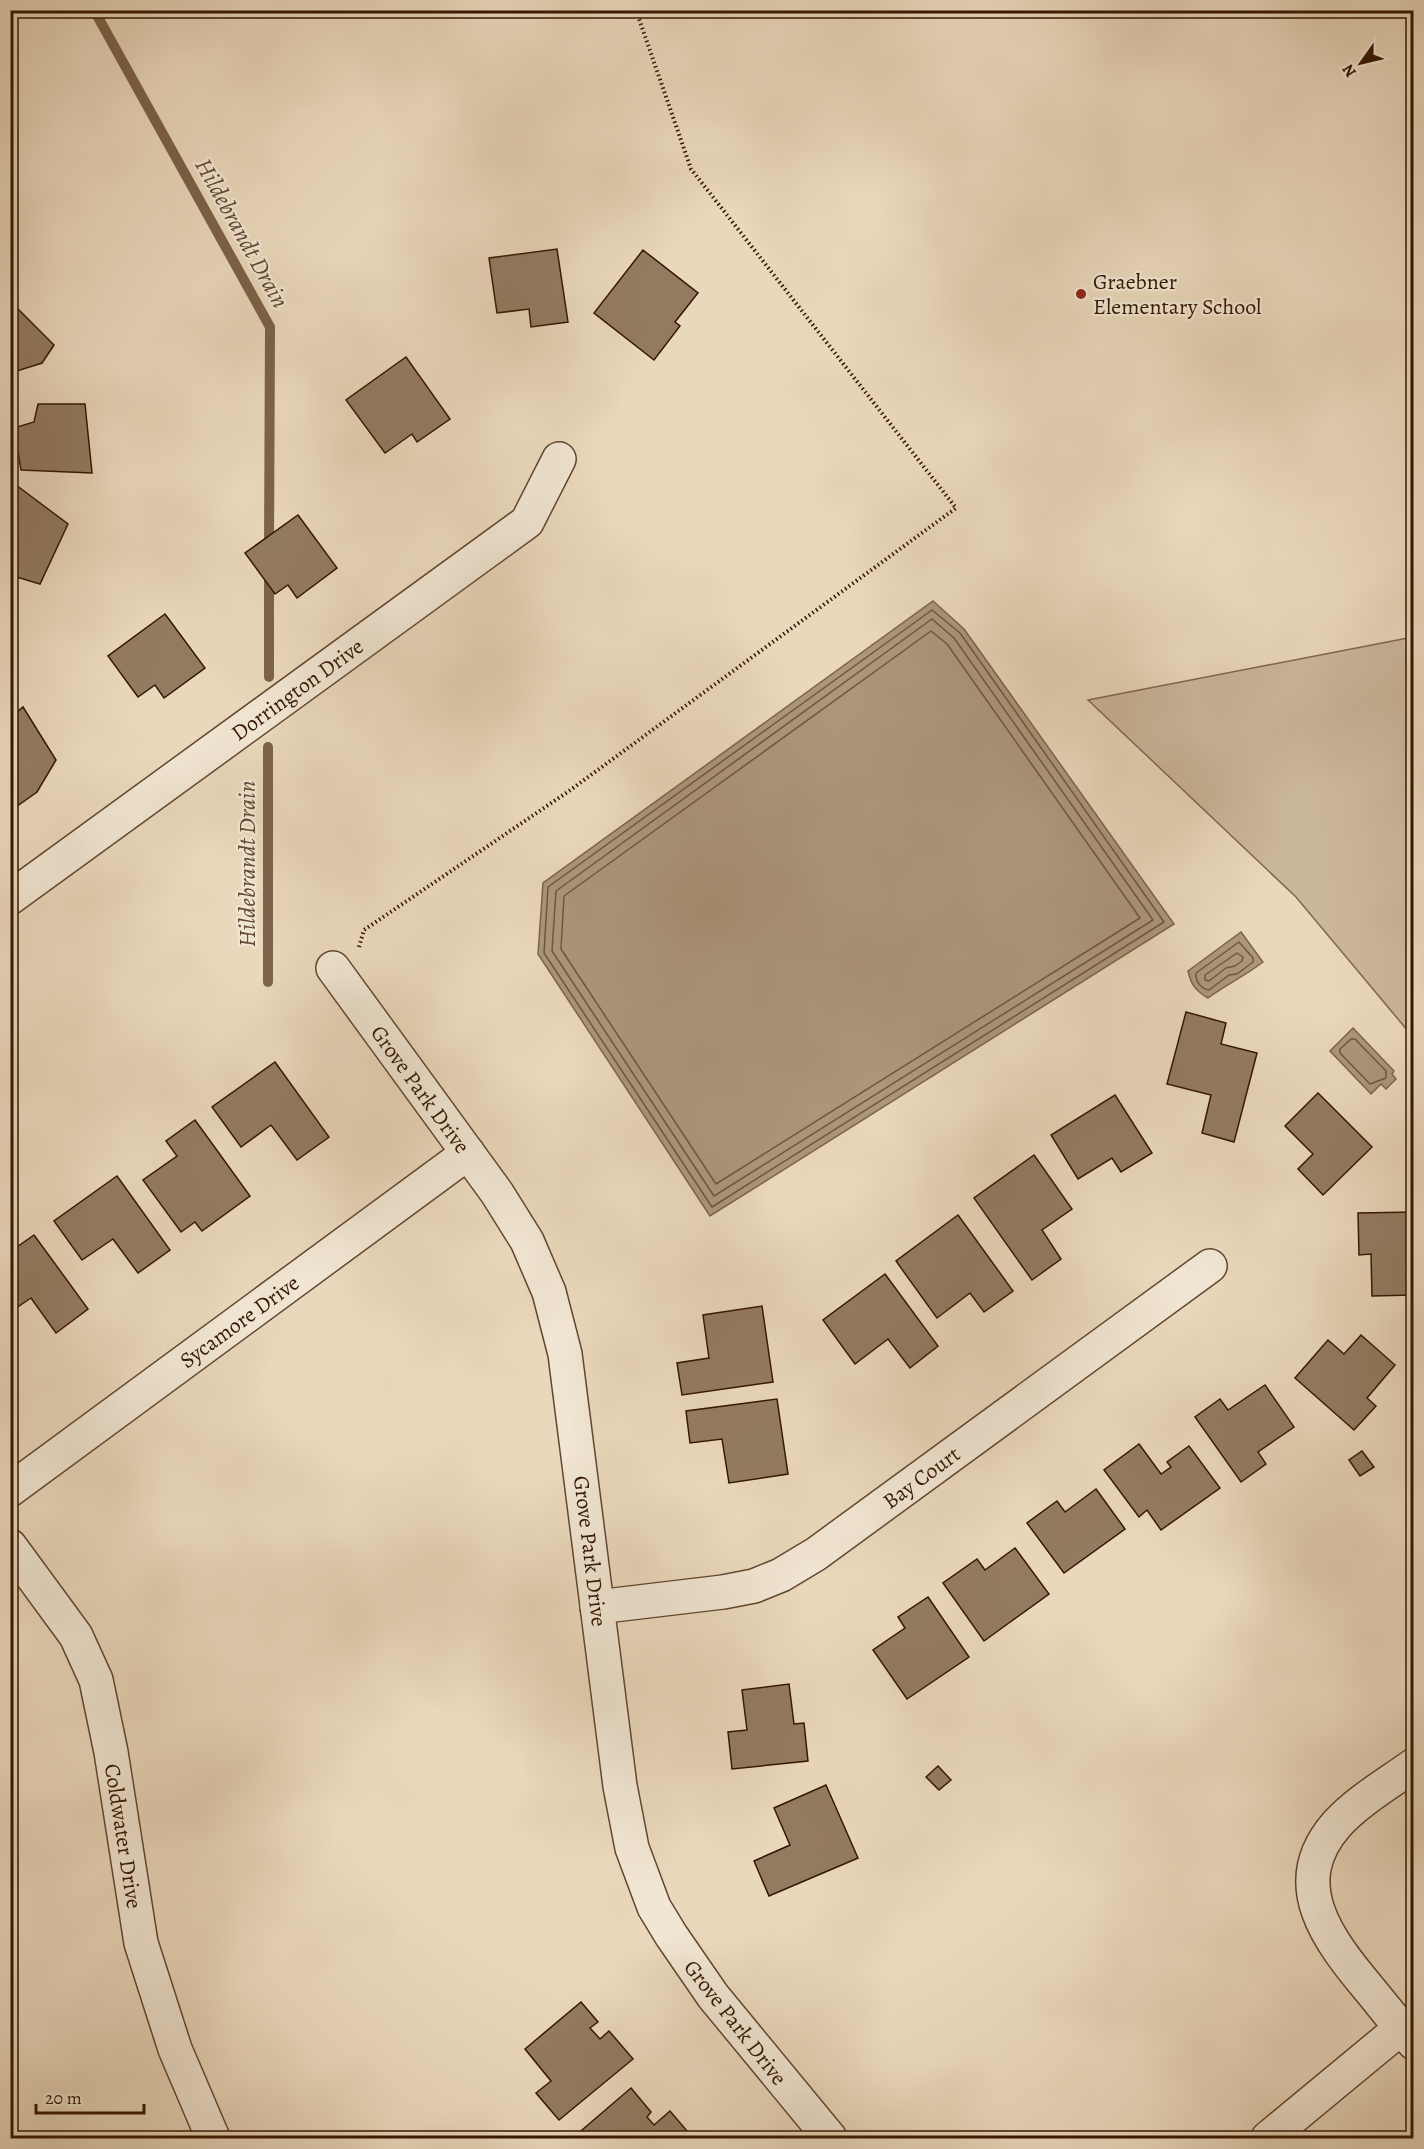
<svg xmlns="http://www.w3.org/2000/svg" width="1424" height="2149" font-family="Alegreya,serif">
<rect width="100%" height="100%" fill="#ead8bc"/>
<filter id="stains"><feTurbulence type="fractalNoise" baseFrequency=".00333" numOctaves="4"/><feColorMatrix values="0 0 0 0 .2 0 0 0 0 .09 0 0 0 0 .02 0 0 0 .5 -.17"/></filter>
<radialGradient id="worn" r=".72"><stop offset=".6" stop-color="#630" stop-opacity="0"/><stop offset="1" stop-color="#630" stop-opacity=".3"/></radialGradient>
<path fill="#cbb79c" stroke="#80664e" stroke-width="1.5" d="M1413,637h1l-1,400 -117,-140 -208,-197z"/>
<g fill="#ac967c" stroke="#7c634a" stroke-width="1.5">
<path d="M933,601l31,28 210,295 -464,292 -172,-262 5,-71z"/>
<path d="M1241,932l22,30c-18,14 -36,22 -55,36 -12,-7 -17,-13 -20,-27z"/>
<path d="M1353,1028l41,43 -2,3 4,5 -10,10 -5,-5 -10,10 -41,-43z"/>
</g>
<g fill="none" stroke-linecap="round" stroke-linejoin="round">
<g stroke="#70563e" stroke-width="1.5">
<path d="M932,610l28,23 204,289 -452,285 -168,-254 4,-66z"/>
<path d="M932,619l22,19 199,282 -439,276 -162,-245 4,-60z"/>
<path d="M931,631l16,13 193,274 -424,266 -155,-235 3,-53z"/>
<path d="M1239,942l14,16v4l-16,12 -8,1 -20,15c-8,-1 -14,-9 -13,-17z"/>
<path d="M1237,953l6,4 -1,4 -7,5 -9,2 -17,13 -4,-1v-5z"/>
<path d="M1351,1039h4l31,32v7l-16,6 -30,-31v-4z"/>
</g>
<g stroke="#7c634a" stroke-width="10">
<path d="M94,10l176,317 -1,221"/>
<path d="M269,677v-104"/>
<path d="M268,982v-235"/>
</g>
</g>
<g fill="#937b62" stroke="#341600" stroke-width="1.5">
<path d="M557,249l11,73 -37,5 -2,-18 -32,4 -8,-55z"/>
<path d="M643,250l55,43 -23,29 5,4 -26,34 -60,-47z"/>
<path d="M13,304l41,41 -12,18 -25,8 -7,-6v-59z"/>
<path d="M406,357l44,62 -33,23 -5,-8 -27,19 -39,-53z"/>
<path d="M38,404h47l7,69 -71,-3 -7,-42 20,-6z"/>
<path d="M12,482l56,42 -28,60 -30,-9z"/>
<path d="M298,515l39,53 -40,30 -9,-13 -13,9 -30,-41z"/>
<path d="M165,614l40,54 -41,30 -9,-13 -17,12 -30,-41z"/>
<path d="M23,707l33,53 -19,32 -24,17 -3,-4v-87z"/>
<path d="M1186,1012l40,11 -5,21 36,9 -23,89 -32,-9 9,-38 -44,-11z"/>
<path d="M275,1062l54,75 -32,23 -26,-35 -30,22 -29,-40z"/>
<path d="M1318,1093l54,54 -49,48 -25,-26 15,-15 -28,-28z"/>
<path d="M1115,1095l37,58 -31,19 -9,-14 -34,21 -27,-44z"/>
<path d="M195,1120l55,76 -48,35 -7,-9 -14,10 -38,-52 34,-24 -11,-15z"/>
<path d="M1034,1155l38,54 -30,21 19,29 -29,21 -58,-82z"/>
<path d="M117,1176l53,74 -32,23 -25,-34 -31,21 -28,-39z"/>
<path d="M1414,1212v83l-42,1 -1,-42 -12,1 -1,-42z"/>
<path d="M958,1215l55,76 -29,21 -14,-19 -33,25 -41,-57z"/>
<path d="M34,1235l54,74 -32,24 -25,-35 -21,14v-60z"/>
<path d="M885,1274l53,72 -28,22 -22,-29 -33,25 -32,-44z"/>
<path d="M762,1306l11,76 -91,13 -5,-32 32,-5 -6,-43z"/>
<path d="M1361,1335l34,30 -28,33 9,8 -22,24 -59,-52 33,-38 16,14z"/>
<path d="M1265,1385l29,42 -36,25 8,12 -25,18 -46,-65 25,-18 8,11z"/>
<path d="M777,1399l11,75 -59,9 -7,-44 -32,4 -4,-32z"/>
<path d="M1139,1444l22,30 10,-7 -4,-5 22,-16 31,42 -59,42 -14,-20 -8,7 -35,-47z"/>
<path d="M1362,1451l12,16 -14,9 -11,-16z"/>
<path d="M1096,1489l29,40 -61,44 -37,-50 30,-22 8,11z"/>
<path d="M1015,1548l34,46 -65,47 -41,-58 34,-24 8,11z"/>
<path d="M928,1597l41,60 -62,42 -34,-49 32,-22 -7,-11z"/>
<path d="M789,1684l5,40 10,-1 4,38 -76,8 -4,-37 19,-2 -5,-40z"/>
<path d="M938,1766l13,14 -12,10 -13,-13z"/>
<path d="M826,1785l32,73 -89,38 -15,-35 36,-16 -16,-37z"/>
<path d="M581,2002l17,20 -8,6 10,11 9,-8 24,28 -74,61 -23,-27 15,-12 -26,-32z"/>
<path d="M631,2088l20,24 -4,5 7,8 16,-14 23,27h-116l-2,-2z"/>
</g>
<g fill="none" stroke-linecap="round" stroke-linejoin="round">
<g stroke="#62462f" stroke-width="36">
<g id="street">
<path d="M10,898l517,-376 32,-63"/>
<path d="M333,968l164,225 30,48 22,51 16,62 55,432 12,62 22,59 17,28 42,61 117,142"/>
<path d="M10,1490l458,-337"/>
<path d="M10,1546l66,90 20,44 15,72 30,191 34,106 38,89"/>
<path d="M597,1607l126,-15 31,-6 27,-11 35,-21 394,-288"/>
<path d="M1414,1765c-25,18 -56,36 -77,59 -53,60 -8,117 33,166 14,17 29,36 44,53"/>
<path d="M1268,2138l133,-110"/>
</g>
</g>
<path stroke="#341600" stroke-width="4" stroke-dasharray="1.5 3" stroke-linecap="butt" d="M359,947l5,-17 205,-139 387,-283 -265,-339 -55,-159"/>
<use href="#street" stroke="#f1e6d3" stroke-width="33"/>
</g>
<circle fill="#8f2418" stroke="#f1e6d3" stroke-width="2" cx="1081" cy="294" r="6"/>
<g text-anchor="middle" stroke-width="4.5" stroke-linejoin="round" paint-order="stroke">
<g font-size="22" fill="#341600" stroke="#f1e6d3" text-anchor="start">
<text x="1093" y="289">Graebner<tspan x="1093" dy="25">Elementary School</tspan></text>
</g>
<g font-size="22" fill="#341600" stroke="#f1e6d3">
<text transform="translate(297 689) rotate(-36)" y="8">Dorrington Drive</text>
<text transform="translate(421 1089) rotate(54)" y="8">Grove Park Drive</text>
<text transform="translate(239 1321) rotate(-36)" y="8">Sycamore Drive</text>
<text transform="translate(921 1477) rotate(-36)" y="8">Bay Court</text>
<text transform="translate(591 1551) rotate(83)" y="8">Grove Park Drive</text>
<text transform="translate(124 1836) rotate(81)" y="8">Coldwater Drive</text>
<text transform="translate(736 2022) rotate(52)" y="8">Grove Park Drive</text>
</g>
<g font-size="24" font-style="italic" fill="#644932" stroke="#f1e6d3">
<text transform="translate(242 233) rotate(61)" y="8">Hildebrandt Drain</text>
<text transform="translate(247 864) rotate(-90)" y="8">Hildebrandt Drain</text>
</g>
</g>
<rect width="1424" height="2149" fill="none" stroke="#ead8bc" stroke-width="36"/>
<rect x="12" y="12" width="1400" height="2125" fill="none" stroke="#341600" stroke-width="3"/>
<rect x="18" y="18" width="1388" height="2113" fill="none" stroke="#341600" stroke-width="1.5"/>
<g transform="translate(1361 63) rotate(236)" stroke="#f1e6d3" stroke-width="4.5" paint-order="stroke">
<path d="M0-4.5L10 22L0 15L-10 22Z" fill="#341600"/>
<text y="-9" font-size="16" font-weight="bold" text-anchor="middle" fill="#341600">N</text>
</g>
<path d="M36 2104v9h108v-9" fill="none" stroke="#341600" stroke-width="3"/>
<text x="45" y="2104" font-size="18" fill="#341600" stroke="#f1e6d3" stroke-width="4.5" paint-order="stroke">20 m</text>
<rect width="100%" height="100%" filter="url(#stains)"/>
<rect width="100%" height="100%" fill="url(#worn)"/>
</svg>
